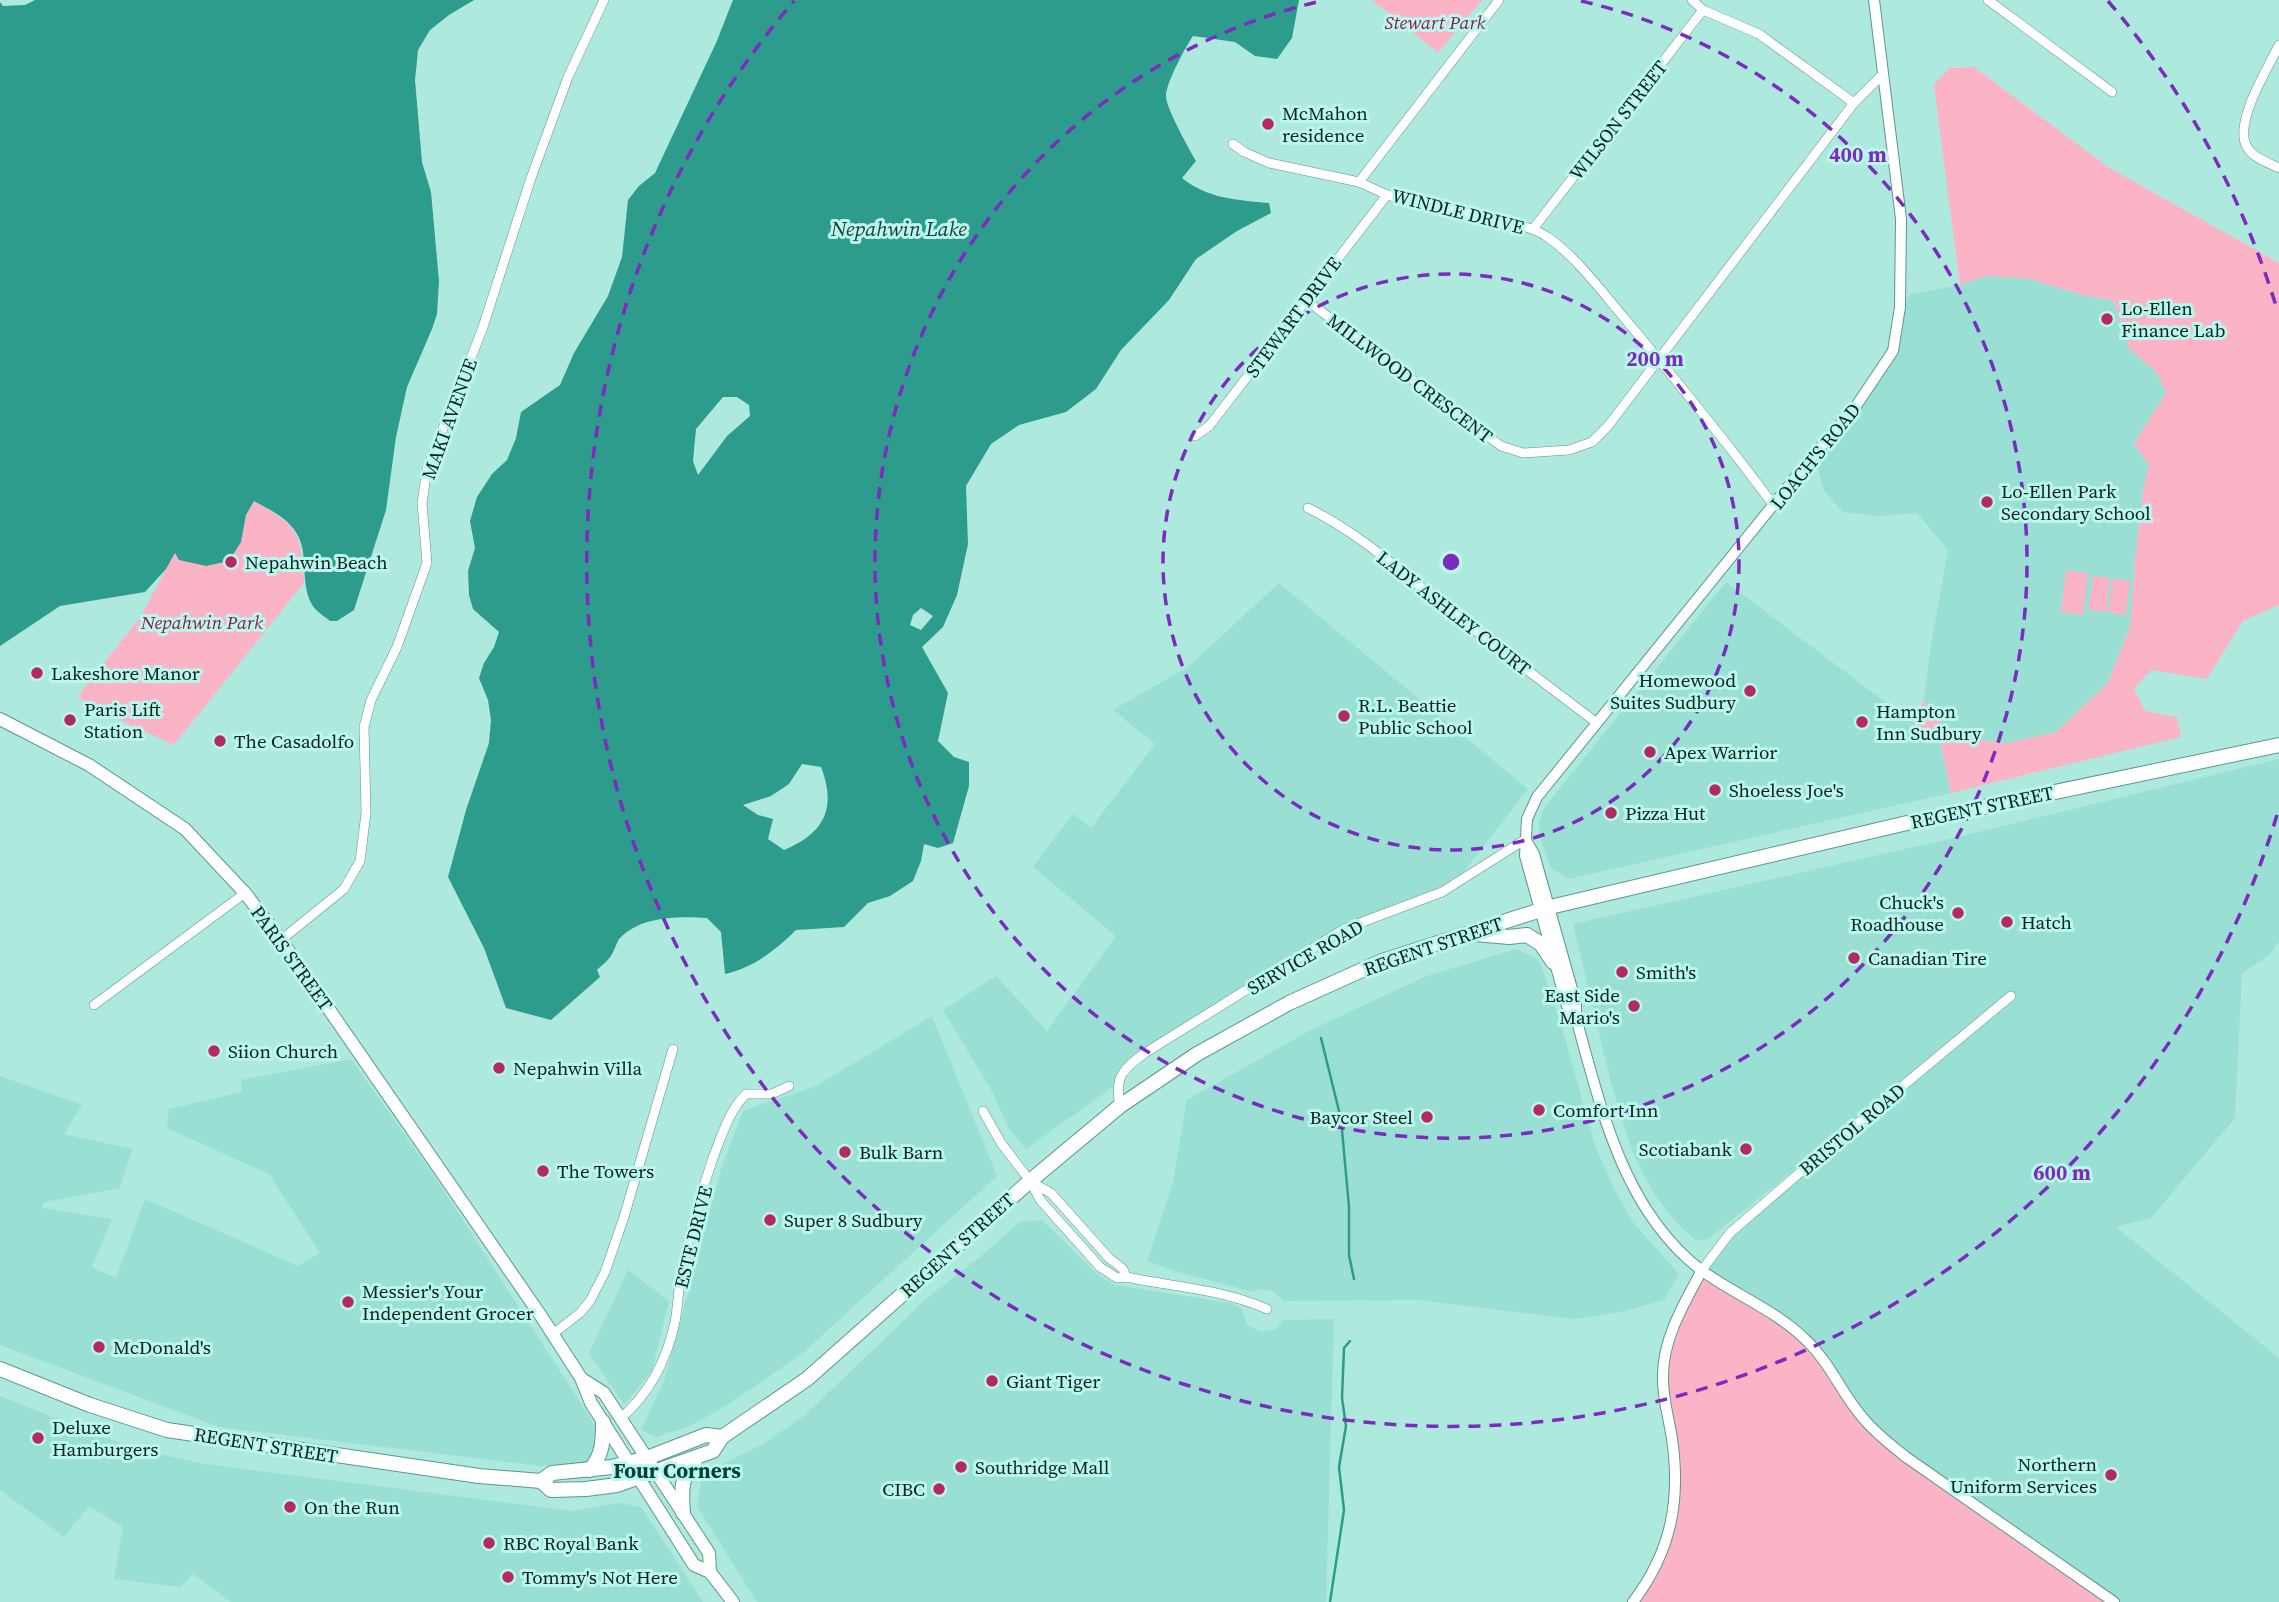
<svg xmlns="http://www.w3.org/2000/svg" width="2279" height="1602" font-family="'Source Serif 4',serif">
<rect width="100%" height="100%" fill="#aee9de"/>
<g fill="#9adfd3">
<path d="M1986,276l44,3 52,16 31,5 17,49 27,24 9,20 -32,51 15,21 -6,27 -8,69 -5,66 -22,56 -52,49 -52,12 -56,-12 -24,-32 6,-50 18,-100 -31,-37 -39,3 -35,-4 -19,-21 -6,-22 7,-28 68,-90 7,-44 11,-13 49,-9z"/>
<path d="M1726,582l215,162 10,49 -383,86 -17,-11 -11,-30 -1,-16 5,-14z"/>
<path d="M1279,583l249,206 -73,94 -111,46 -217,137 -10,18 -91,65 -17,-20 -16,-36 -50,-83 53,-34 51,55 69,-95 -83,-69 40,-53 18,14 64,-84 -42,-34 75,-43z"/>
<path d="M2279,759v183l-9,12 -28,20 -7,144 -84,100 -35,9 163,131v244h-165l-208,-145 -204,-187 28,-37 228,-194 -250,200 -12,2 -19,-18 -23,-29 -22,-43 -21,-68 -38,-159 385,-87z"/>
<path d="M1516,949l23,11 22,64 34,122 19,42 17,32 48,54 -15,26 -43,12 -47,7 -156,-19 -135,1 -10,-10 -13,-2 -7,3 -79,-21 -27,-10 26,-79 14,-82 122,-69 115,-54z"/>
<path d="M932,1016l65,160 -192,175 -45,32 -36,24 -34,19 -34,11 -15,-7 23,-49 57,-212 22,-58 73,-25z"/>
<path d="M351,1059l86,121 166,258 -8,26 -54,2 -322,-39 -219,-82v-269l82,29 -18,29 68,15 -12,39 -76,14 -2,6 70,11 -20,48 24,11 29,-79 153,67 22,-13 -51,-79 -102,-46 2,-19 73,-17 -1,-12z"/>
<path d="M1042,1220l58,57 15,8 116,18 11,6 5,16 14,7 15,-3 7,-9 51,-1 -8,283h-569l-60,-96 5,-31 62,-32 40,-27 121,-116 56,-44 39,-34z"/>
<path d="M628,1270l41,31 -17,70 -28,34 -35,-52z"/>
<path d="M0,1396l114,45 35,11 56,12 368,47 46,-8 22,4 62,95h-472l-38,-28 -13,13 -66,-8 9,-52 -34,-21 -25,31 -64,-47z"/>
</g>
<g fill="#fbb4c6">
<path d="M1372,0h110l-44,53z"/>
<path d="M1974,67l134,100 171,96v342l-36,16 -36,58 -56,-9 -17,19 11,22 32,6 4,20 -230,56 -10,-49 -28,-21 11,-23 24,32 56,12 52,-12 52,-49 22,-56 5,-66 8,-69 6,-27 -15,-21 32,-51 -9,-20 -27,-24 -17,-49 -31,-5 -52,-16 -44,-3 -26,9 -26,-200 15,-17z"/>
<path d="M254,501c45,26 47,31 50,82l-130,162 -80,-37 -16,-12 63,-80 34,-64 66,-10 5,-27z"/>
<path d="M2066,570l22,3 -5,42 -22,-3z"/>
<path d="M2093,576l17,2 -4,34 -18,-2z"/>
<path d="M2113,578l17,3 -4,34 -18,-2z"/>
<path d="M1702,1270l84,52 94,115 234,165h-481l12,-15 31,-91 -12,-100 3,-51z"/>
</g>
<g fill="#2d9c8d" fill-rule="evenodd">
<path d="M35,0h439l-25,15 -19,15 -12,20 -3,30 7,82 9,30 8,89 -2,33 -5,15 -25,58 -11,50 -10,73 -32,100 -17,11h-7c-6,-5 -16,-11 -19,-18 -11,-22 -2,-49 -14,-69 -9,-16 -27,-24 -43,-33l-8,14 -5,27 -12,19 -23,5 -27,-6 -4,-7 -9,16 -21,23 -85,14 -60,40v-644l3,4 22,-1z"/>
<path d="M733,0h566l-7,38 -15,21 -22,-3 -20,-14 -42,-6c-8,12 -27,47 -27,60 0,12 23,53 30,65l-14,17c26,21 55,22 87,25l2,10 -34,18 -41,28 -27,41 -48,50 -25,39 -30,23 -47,13 -28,19 -25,42 2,58 -11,51 -14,32 -21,20 26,46 -10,48 16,16 15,5v24l-16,57 -15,5 -14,-4 -3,17 -8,20 -23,15 -22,7 -24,24 -48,3c-21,21 -42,37 -71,44l-4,-42 -14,-14c-29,-2 -67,-2 -88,21 -3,5 -4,10 -7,15 -3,6 -10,11 -15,16l3,7 -49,43 -45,-12 -22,-60 -36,-71 18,-67 23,-67 2,-23 -3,-20 -9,-22 5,-15 10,-16 5,-15 -26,-23 -4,-14 -1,-24 7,-23 -5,-27 7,-24 15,-23 15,-14 9,-22 5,-26 39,-27 14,-32 34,-57 14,-39 6,-57 11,-14 16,-13 61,-130zM723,397h14l12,8 1,11 -23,20 -29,39 -5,-14 3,-32zM921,608l12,8 -12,14 -11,-5 3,-10zM802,764l19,3c16,42 3,66 -37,83l-16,-11 5,-20 -15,-4 -15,-10 28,-9 18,-12z"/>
</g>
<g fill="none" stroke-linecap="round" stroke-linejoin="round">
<g stroke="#2d9c8d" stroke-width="2.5">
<path d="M1321,1038l20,81 8,88v48l5,24"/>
<path d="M1330,1602l14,-92 -5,-43 7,-41 -4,-28 2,-50 6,-7"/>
</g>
<g stroke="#5d978d" stroke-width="10">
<g id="minor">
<path d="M1692,0l11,10 56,24 95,69"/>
<path d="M1988,0l124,92"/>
<path d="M2279,45c-11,23 -46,78 -32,102 6,11 22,16 32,21"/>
<path d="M1233,144l11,8 25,11 90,19 28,13 127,29c12,3 24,6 35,14 29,21 54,55 77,82 51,61 101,122 148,186"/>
<path d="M1359,182l140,-182"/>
<path d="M1533,229l170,-219"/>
<path d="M1306,300l195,146 22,7 46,-3 23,-8 16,-16 246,-323 29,-29"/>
<path d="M1195,436l14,-10 8,-10 170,-221"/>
<path d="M1308,508c49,24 89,60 131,94 52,41 105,81 158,121"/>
<path d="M281,940l63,-51 16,-28 6,-48 -2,-86 7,-27 26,-53 30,-84 -5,-60 5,-34 55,-139 49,-152 37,-101 36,-77"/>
<path d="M94,1005l151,-112"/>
<path d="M1120,1106c-6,-29 3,-37 25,-53l199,-124 98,-37 84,-53"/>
<path d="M983,1111l18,32 29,38 11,20 59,66 17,11 9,-1c48,10 96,12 141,32"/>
<path d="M1031,1182l20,11 58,65 14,11 3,8"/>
<path d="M1702,1270l28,-37 110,-95 171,-142"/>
<path d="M553,1334l27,-21 10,-12 15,-29 19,-55 49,-168"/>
<path d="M621,1418c29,-25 46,-59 54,-96 4,-20 3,-40 8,-59 8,-36 19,-73 31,-108 9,-22 15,-44 32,-61h26l17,-8"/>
</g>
</g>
<g stroke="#5d978d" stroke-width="12">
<g id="tertiary">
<path d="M1526,840l8,14 42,149v15c25,90 47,192 125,252 34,25 75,40 106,71 23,22 35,53 56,77 12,15 28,27 43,39l208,145"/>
<path d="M1576,1018l-9,-12 -42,-150 2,-37 10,-22 275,-340 42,-48 39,-58 7,-44 1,-88 -27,-219"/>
<path d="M1633,1602c38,-50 48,-101 39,-163 -3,-21 -10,-42 -9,-64 0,-37 22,-73 39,-105"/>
</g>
</g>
<g stroke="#5d978d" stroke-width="14">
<g id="secondary">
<path d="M0,719l89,46 96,64 60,64 36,47 260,376 40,62 10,25 103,162 16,7 23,30"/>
<path d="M582,1379l22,14 105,160 1,19"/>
</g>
</g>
<g stroke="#5d978d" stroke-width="16">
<g id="primary">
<path d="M1475,934l34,3 18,-2 14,9 12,18"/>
<path d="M0,1369l90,36 77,25 312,46 62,5 10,9 35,-1 31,-4 96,-34 9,-14 85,-58 223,-198 90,-75 77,-52 92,-51 93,-42 168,-54 357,-84 372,-78"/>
<path d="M590,1470c13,-15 13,-30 13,-48"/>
<path d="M541,1481l11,-8 60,-6 35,-9 59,-23 16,2"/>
<path d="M683,1513c-2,-23 -2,-37 13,-54"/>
</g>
</g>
<use href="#minor" stroke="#fff" stroke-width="9"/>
<use href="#tertiary" stroke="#fff" stroke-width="10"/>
<use href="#secondary" stroke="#fff" stroke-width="12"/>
<use href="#primary" stroke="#fff" stroke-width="14"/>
</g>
<g fill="none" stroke="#7b2cbf" stroke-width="3.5" stroke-dasharray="12 9">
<circle cx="1451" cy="562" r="288"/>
<path d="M1581 1A576 576 0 1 1 1321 1"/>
<path d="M2277 815A864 864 0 1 1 794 1M2108 1A864 864 0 0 1 2277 309"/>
</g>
<g fill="#b52960" stroke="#baf7ec" stroke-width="2.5">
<circle cx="1268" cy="124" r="7"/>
<circle cx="2107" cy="319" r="7"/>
<circle cx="1987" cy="502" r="7"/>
<circle cx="231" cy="562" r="7"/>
<circle cx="37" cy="673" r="7"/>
<circle cx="1750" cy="691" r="7"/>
<circle cx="1344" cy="716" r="7"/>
<circle cx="70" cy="720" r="7"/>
<circle cx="1862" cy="722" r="7"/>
<circle cx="220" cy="741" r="7"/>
<circle cx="1650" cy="752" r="7"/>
<circle cx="1715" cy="790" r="7"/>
<circle cx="1611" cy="813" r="7"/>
<circle cx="1958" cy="913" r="7"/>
<circle cx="2007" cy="922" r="7"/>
<circle cx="1854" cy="958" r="7"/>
<circle cx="1622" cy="972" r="7"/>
<circle cx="1634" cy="1006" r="7"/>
<circle cx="214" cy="1051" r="7"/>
<circle cx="499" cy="1068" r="7"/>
<circle cx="1539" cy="1110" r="7"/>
<circle cx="1427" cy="1117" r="7"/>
<circle cx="1746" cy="1149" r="7"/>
<circle cx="845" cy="1152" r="7"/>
<circle cx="543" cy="1171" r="7"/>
<circle cx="770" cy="1220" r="7"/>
<circle cx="348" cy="1302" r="7"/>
<circle cx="99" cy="1347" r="7"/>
<circle cx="992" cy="1381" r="7"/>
<circle cx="38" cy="1438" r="7"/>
<circle cx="961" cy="1467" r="7"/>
<circle cx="2111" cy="1475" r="7"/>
<circle cx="939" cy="1489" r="7"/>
<circle cx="290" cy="1507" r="7"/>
<circle cx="489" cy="1543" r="7"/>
<circle cx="508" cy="1577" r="7"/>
</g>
<g text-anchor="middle" stroke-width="6" stroke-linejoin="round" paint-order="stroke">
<g font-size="19" font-style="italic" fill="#931c4c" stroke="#baf7ec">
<text x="1435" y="29">Stewart Park</text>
<text x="202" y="629">Nepahwin Park</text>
</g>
<g font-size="19" fill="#0a221f" stroke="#baf7ec" text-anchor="start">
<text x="1282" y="120">McMahon<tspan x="1282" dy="22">residence</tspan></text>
<text x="2121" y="315">Lo-Ellen<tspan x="2121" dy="22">Finance Lab</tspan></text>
<text x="2001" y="498">Lo-Ellen Park<tspan x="2001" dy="22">Secondary School</tspan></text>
<text x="245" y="569">Nepahwin Beach</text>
<text x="51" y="680">Lakeshore Manor</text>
<text x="1736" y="687" text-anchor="end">Homewood<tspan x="1736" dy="22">Suites Sudbury</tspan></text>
<text x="1358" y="712">R.L. Beattie<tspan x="1358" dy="22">Public School</tspan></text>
<text x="84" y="716">Paris Lift<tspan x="84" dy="22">Station</tspan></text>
<text x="1876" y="718">Hampton<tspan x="1876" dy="22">Inn Sudbury</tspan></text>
<text x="234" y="748">The Casadolfo</text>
<text x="1664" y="759">Apex Warrior</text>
<text x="1729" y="797">Shoeless Joe's</text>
<text x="1625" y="820">Pizza Hut</text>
<text x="1944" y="909" text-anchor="end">Chuck's<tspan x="1944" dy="22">Roadhouse</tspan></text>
<text x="2021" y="929">Hatch</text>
<text x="1868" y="965">Canadian Tire</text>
<text x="1636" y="979">Smith's</text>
<text x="1620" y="1002" text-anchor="end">East Side<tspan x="1620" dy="22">Mario's</tspan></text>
<text x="228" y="1058">Siion Church</text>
<text x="513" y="1075">Nepahwin Villa</text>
<text x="1553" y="1117">Comfort Inn</text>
<text x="1413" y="1124" text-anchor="end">Baycor Steel</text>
<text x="1732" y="1156" text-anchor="end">Scotiabank</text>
<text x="859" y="1159">Bulk Barn</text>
<text x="557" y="1178">The Towers</text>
<text x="784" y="1227">Super 8 Sudbury</text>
<text x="362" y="1298">Messier's Your<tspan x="362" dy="22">Independent Grocer</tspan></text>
<text x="113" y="1354">McDonald's</text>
<text x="1006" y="1388">Giant Tiger</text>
<text x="52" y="1434">Deluxe<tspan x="52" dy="22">Hamburgers</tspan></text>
<text x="2097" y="1471" text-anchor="end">Northern<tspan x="2097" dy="22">Uniform Services</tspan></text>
<text x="975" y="1474">Southridge Mall</text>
<text x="925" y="1496" text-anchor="end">CIBC</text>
<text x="304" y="1514">On the Run</text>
<text x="503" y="1550">RBC Royal Bank</text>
<text x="522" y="1584">Tommy's Not Here</text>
</g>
<g font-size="19" fill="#0a221f" stroke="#baf7ec">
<text transform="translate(1618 120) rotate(-52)" y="7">WILSON STREET</text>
<text transform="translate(1458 211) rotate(14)" y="7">WINDLE DRIVE</text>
<text transform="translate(1293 317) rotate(-53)" y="7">STEWART DRIVE</text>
<text transform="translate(1410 378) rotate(37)" y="7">MILLWOOD CRESCENT</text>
<text transform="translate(449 419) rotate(-70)" y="7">MAKI AVENUE</text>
<text transform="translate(1815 456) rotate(-51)" y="7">LOACH'S ROAD</text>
<text transform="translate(1454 613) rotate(38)" y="7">LADY ASHLEY COURT</text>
<text transform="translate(1982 807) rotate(-12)" y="7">REGENT STREET</text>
<text transform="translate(1433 946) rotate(-19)" y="7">REGENT STREET</text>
<text transform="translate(1305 957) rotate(-30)" y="7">SERVICE ROAD</text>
<text transform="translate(292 958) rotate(54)" y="7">PARIS STREET</text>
<text transform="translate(1852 1129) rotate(-40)" y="7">BRISTOL ROAD</text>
<text transform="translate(693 1237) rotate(-76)" y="7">ESTE DRIVE</text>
<text transform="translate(957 1245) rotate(-42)" y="7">REGENT STREET</text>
<text transform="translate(266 1445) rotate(9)" y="7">REGENT STREET</text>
</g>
<g font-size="21" font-style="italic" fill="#1b3b36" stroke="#baf7ec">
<text x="899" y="236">Nepahwin Lake</text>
</g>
<g font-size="21" font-weight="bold" fill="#00423b" stroke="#baf7ec">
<text x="677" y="1478">Four Corners</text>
</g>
</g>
<circle cx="1451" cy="562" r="10" fill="#7b2cbf" stroke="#baf7ec" stroke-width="3.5"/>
<g font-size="21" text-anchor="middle" font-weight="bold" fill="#7b2cbf" stroke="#baf7ec" stroke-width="6" stroke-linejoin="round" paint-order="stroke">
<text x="1858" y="162">400 m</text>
<text x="1655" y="366">200 m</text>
<text x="2062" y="1180">600 m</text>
</g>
</svg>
